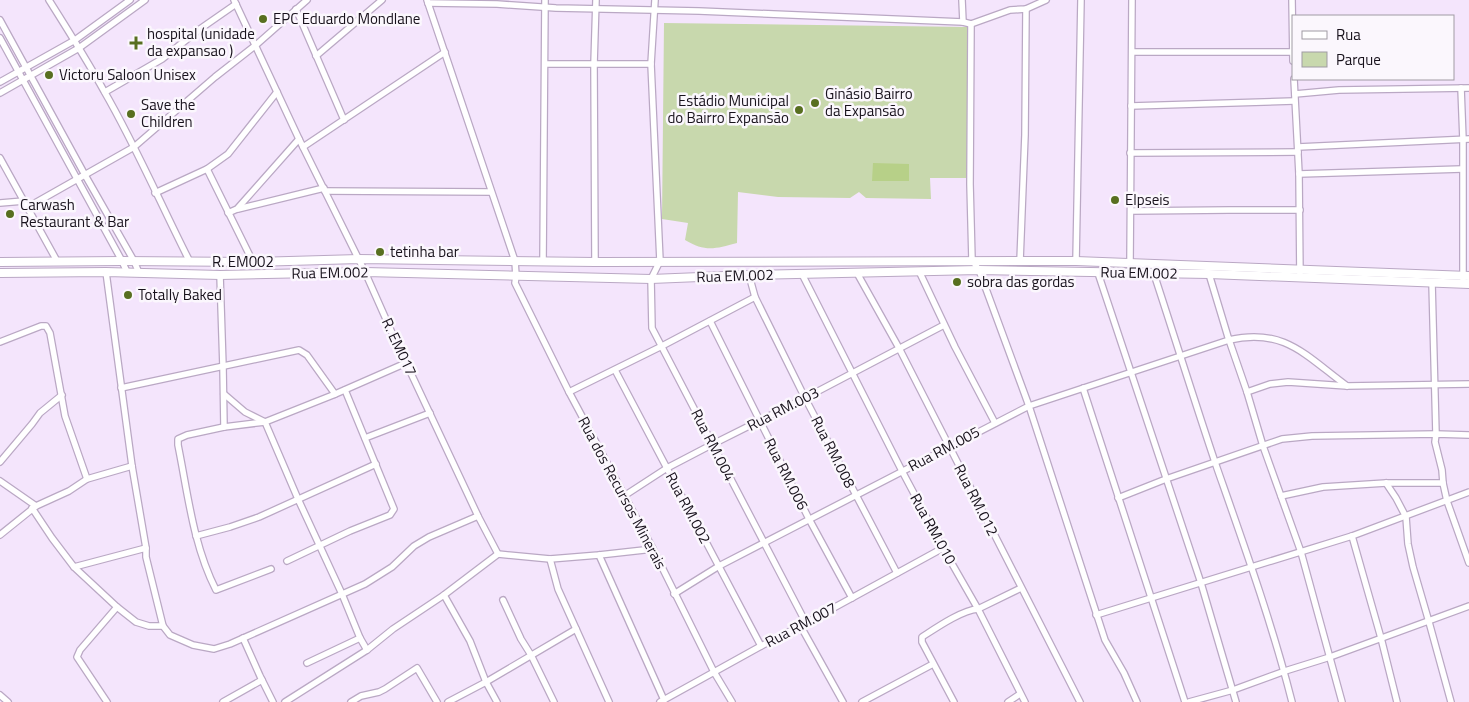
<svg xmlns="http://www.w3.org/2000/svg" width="1469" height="702" font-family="'Titillium Web',sans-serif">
<rect width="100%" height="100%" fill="#f4e5fc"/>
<path fill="#c8d8ad" d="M664,23l304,4 -1,151h-37l1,21 -65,-1 -7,-6 -9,6 -72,-1 -40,-5 -1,51c-22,6 -32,9 -52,-3l3,-17 -26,-4z"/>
<path fill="#b7d088" d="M873,163l36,1v17h-37z"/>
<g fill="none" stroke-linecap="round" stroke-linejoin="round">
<g stroke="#baa8c4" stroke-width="8">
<g id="street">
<path d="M49,0c19,30 38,60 55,91 32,55 57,114 86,171"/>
<path d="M234,0l65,139 66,133 28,63 85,181 20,38 52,5 49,-4 54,-6"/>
<path d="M427,0l88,261 1,15 -1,7 54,109 84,157 61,123 18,30"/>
<path d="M655,0l-4,64 9,197 -9,18 1,49 154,295"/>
<path d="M962,0l1,22"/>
<path d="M1292,0l1,61"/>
<path d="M428,3l69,1 59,4 143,3 264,11 8,2 39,-14 16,-1 20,-9"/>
<path d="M296,9l48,111"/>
<path d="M0,20l85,155 49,86 5,12"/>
<path d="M971,24l-1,160 2,76 7,10 50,136 76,234 19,33 13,29"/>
<path d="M0,38l122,223 5,11"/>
<path d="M1132,52h160"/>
<path d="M316,56l66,-56"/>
<path d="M545,64h106"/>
<path d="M1294,79l5,95 1,104"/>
<path d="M0,82l75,-42 55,-40"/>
<path d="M1461,88l2,52v139"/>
<path d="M105,92l57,-33 38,-30 36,-25"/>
<path d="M0,93l79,-45 66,-48"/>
<path d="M1295,94l44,-4 130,-2"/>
<path d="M1131,106l163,-5"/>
<path d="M303,147l142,-95"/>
<path d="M1298,147l171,-8"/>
<path d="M1130,153l168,-1"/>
<path d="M0,158l57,103"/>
<path d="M207,169l46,93"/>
<path d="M1299,174l163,-5"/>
<path d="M325,191l166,1"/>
<path d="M155,193l52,-24 21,-15 49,-62"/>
<path d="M0,203l24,-2"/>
<path d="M28,207l106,-60 81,-70 41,-32 51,-45"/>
<path d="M238,209l86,-21"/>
<path d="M1131,211l98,-1h71"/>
<path d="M228,213l9,-4 62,-70"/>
<path d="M1020,261l5,-126 1,-126"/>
<path d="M1076,261l5,-261"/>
<path d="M543,262l2,-262"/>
<path d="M595,262l-1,-198 2,-64"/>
<path d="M1130,262l2,-262"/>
<path d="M919,271l36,76 40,76"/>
<path d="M106,272l26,194 14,82v9l17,69"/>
<path d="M857,273l42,75 181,354"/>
<path d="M1098,273l103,310 35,119"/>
<path d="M802,274l100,197 41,77 35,61 47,93"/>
<path d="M1154,274c21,64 41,129 63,194 27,77 55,155 75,234"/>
<path d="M1209,274l19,63 19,55 16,54 38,106 41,150"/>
<path d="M220,275l3,92 1,60"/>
<path d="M749,275l6,22 50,101 92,175"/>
<path d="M1432,283l4,151 -1,8 7,28 1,13 4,18 22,62"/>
<path d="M710,321l99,198 43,79"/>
<path d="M0,342l41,-16h5l4,7 15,83 22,63"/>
<path d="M615,370l146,276"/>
<path d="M121,388l178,-38 8,5 28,39"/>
<path d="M1083,388l102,314"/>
<path d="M569,392l93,-46 93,-49"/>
<path d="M1247,392l23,-8 18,-2 59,4 122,-2"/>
<path d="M224,394l21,18 20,10 33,77 44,95 18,44 7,12"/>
<path d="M365,438l65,-25"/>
<path d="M0,462l32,-38 8,-11 22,-18"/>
<path d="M0,481l36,25"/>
<path d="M1386,483l10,15 10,19 2,27 5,23 16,55 22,80"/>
<path d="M624,496l43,-28 46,-24 92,-46 139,-73"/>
<path d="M1281,496l42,-9 63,-4h57"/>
<path d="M1118,498l48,-19 116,-40 30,-3 124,-2 33,1"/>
<path d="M32,508l20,30 22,29 43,40 19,15 13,4h14l7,9 23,10 21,4 16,-5 135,-60 27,-17 22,-21 15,-9 49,-21"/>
<path d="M0,535l36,-29 33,-15 18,-12 45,-13"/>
<path d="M196,536l34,-9 29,-10 117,-53"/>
<path d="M1352,536l29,102 16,64"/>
<path d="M599,555l65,145"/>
<path d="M550,559l8,30 51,113"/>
<path d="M287,561l63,-30 40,-16 4,-6 -49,-119"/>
<path d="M74,567l72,-19"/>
<path d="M271,569l-55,21c-23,-45 -28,-96 -38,-145v-6l9,-4 37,-8 41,-5 68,-27 73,-32"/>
<path d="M674,594l45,-28 310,-160 200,-66c55,-13 77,16 118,46"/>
<path d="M444,595l26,46 16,41 11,20"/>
<path d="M503,600l18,39 10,16 23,47"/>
<path d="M1096,615l256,-79 117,-44"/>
<path d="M800,625l43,77"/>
<path d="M243,638l17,38 13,26"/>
<path d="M307,663l53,-25"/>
<path d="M0,695l8,7"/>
<path d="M107,702l-30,-45 3,-7 37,-43"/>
<path d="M223,702l39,-22"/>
<path d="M285,702l82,-52 26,-21 51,-34 54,-41"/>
<path d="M351,702l10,-6 18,-4 6,-3 32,-21 20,34"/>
<path d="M448,702l38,-20 90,-53"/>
<path d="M660,702l101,-56 45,-23 137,-75"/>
<path d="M862,702l71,-38"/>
<path d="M954,702l-32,-60v-5c14,-9 40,-27 56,-28l43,-21"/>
<path d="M1008,702l12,-8"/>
<path d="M1189,702l44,-12 52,-19 45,-14 139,-51"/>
</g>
</g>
<g stroke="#baa8c4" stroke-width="10">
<g id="secondary">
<path d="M0,262l122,-1 131,1 106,-3 236,3 481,-1 393,15"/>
<path d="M0,273l106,-1 114,3 145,-3 286,7 98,-4 230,-5 230,4 260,10"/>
</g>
</g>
<use href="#street" stroke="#fff" stroke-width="5.5"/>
<use href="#secondary" stroke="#fff" stroke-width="8"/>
</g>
<g fill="#586f20" stroke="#fbf7fd" stroke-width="2">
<circle cx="263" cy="19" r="5"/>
<path d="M133.5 35.5h5v5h5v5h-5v5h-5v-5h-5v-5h5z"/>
<circle cx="49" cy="75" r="5"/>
<circle cx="815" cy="103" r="5"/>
<circle cx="799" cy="110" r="5"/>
<circle cx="131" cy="114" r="5"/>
<circle cx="1115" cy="200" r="5"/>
<circle cx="10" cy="214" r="5"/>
<circle cx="380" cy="252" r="5"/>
<circle cx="957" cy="282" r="5"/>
<circle cx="128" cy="295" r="5"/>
</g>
<g text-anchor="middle" stroke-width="5" stroke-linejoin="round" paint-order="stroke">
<g font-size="15" fill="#18121c" stroke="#fbf7fd" text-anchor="start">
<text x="273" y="24">EPC Eduardo Mondlane</text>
<text x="147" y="39">hospital (unidade<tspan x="147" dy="17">da expansao )</tspan></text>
<text x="59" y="80">Victoru Saloon Unisex</text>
<text x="825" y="99">Ginásio Bairro<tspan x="825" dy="17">da Expansão</tspan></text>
<text x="789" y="106" text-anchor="end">Estádio Municipal<tspan x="789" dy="17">do Bairro Expansão</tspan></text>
<text x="141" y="110">Save the<tspan x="141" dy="17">Children</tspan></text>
<text x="1125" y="205">Elpseis</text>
<text x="20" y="210">Carwash<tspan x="20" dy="17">Restaurant &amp; Bar</tspan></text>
<text x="390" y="257">tetinha bar</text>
<text x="967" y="287">sobra das gordas</text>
<text x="138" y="300">Totally Baked</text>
</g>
<g font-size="15" fill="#18121c" stroke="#fbf7fd">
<text x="243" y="267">R. EM002</text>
<text transform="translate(330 273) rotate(-1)" y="5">Rua EM.002</text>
<text transform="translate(1139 273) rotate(1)" y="5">Rua EM.002</text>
<text transform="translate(735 276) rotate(-2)" y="5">Rua EM.002</text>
<text transform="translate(399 347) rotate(65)" y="5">R. EM017</text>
<text transform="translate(783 409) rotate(-27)" y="5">Rua RM.003</text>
<text transform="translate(713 445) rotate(63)" y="5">Rua RM.004</text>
<text transform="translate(944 449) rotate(-28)" y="5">Rua RM.005</text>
<text transform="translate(833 452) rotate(63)" y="5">Rua RM.008</text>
<text transform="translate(786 474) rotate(63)" y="5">Rua RM.006</text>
<text transform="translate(622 493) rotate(62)" y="5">Rua dos Recursos Minerais</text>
<text transform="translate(976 500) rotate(63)" y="5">Rua RM.012</text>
<text transform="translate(688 508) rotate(62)" y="5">Rua RM.002</text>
<text transform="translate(933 529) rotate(61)" y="5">Rua RM.010</text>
<text transform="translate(801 625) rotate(-28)" y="5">Rua RM.007</text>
</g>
</g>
<rect x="1292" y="15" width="162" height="65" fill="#fbf7fd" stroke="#a09ba3"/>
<rect x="1302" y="31" width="25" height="8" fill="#ffffff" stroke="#a09ba3"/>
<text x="1336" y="40" font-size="15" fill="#18121c">Rua</text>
<rect x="1302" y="52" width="25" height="15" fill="#c8d8ad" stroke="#a09ba3"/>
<text x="1336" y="65" font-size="15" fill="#18121c">Parque</text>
</svg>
